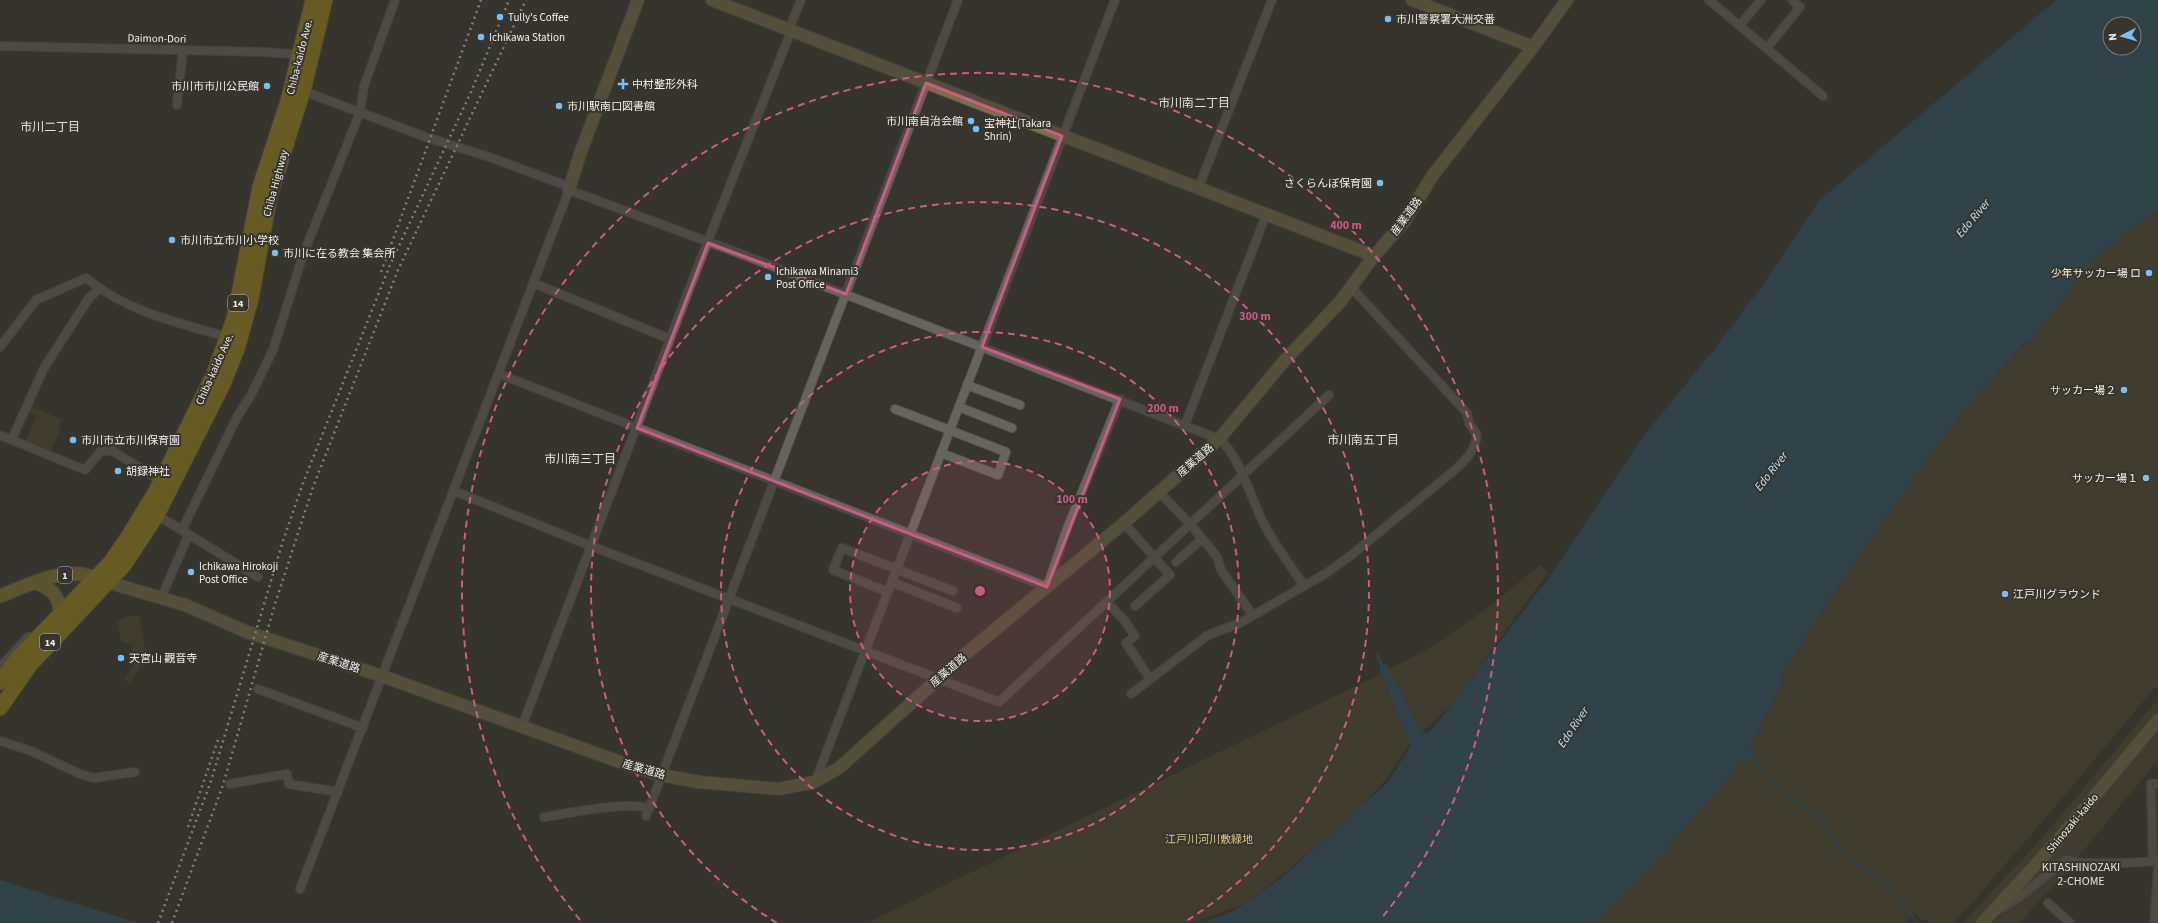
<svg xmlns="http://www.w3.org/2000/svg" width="2158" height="923" font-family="'Source Sans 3','Noto Sans JP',sans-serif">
<rect width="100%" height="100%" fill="#37352d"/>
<g fill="#4e482f">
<path d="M2158,210v474l-123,146 -81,93h-25l-3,-5 -4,4 -7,-9 -8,7 2,3h-315l43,-40 107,-124 2,8 10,-12 -6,-8 33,-67 -2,-3 48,-77 42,-61 89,-124 67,-74 2,2 73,-91z"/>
<path d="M32,407l29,12 -2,12 -9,22 -24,-11 10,-26 -8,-5z"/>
<path d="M1540,565l8,7 -94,130 -43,39 -23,36 -33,35 -38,33 -37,32 -36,27 -53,19h-324l514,-249 54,-29 54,-38z"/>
<path d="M139,616l6,32 -3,15 -13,20 -4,-3 9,-17 -3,-20h-9l-5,-21 9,-5z"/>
<path d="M2158,699v12l-110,133 -73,79h-12l79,-85z"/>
<path d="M2158,726v34l-80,97 -13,-1 -50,40z"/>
<path d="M2067,864h6l-54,59h-28z"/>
</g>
<g fill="#2d536c" fill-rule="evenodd">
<path d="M2056,0h102v210l-56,42 -73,91 -3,-2 -66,74 -89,124 -42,61 -48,77 2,3 -33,67 6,8 -10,13 -2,-8 -107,123 -43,40h-392l32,-12 45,-31 109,-98 23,-36 -32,-79 7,-3 34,66 7,3 7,-6 118,-153 94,-141 67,-82 52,-69 55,-82zM2110,24h24v24h-24z"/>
<path d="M0,880l138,43h-138z"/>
</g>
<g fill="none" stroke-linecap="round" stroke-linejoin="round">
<g stroke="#2d536c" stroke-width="2.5">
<path d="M1377,655l6,13"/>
<path d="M1752,758l31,35 15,11 23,13 16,29 51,42 28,33"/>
</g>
<g stroke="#54534d" stroke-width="10">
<g id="street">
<path d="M1709,0l114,96"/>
<path d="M1740,25l21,-25"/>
<path d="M0,46l266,6 36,3"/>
<path d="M1767,48l33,-41 -8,-7"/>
<path d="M303,91l123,46 66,21 78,29"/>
<path d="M177,105l6,-55"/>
<path d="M1198,189l74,-189"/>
<path d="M533,283l137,56"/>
<path d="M0,347l36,-47 50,-22c41,34 93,45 142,59"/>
<path d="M499,374l548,213 20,-58 53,-130"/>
<path d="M967,385l53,20"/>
<path d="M959,407l53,21"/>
<path d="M895,409l111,43 -8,23 -57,-22"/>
<path d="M1185,425l81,-210"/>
<path d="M0,435l85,35 15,-18 11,-2 50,31"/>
<path d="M12,439l32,-71 45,-70 10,-9"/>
<path d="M454,491l137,55 408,156 330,-307"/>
<path d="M1159,492l32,33 26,32 4,13 31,44"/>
<path d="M157,515l101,62"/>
<path d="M1124,523l46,52 -35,31"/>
<path d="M182,530l55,-113 14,-22 22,-45 30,-95 57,-143 4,-26 31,-86"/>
<path d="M1176,562l26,-23"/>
<path d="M892,582l65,26"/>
<path d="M888,592l-55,-22 9,-22 111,43"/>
<path d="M161,598l27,-62"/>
<path d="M1107,602l17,18 11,16 -9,7 24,36"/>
<path d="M0,667l28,-30 6,1"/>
<path d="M258,689l105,39"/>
<path d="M1131,694l77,-59 32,-12 88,-51 26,-19 103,-85c11,-11 18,-18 20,-33l-8,-12 -2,-10 -116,-126"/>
<path d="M522,726l171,-447 98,-248v-7l10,-24"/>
<path d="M0,741l31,10 49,23 13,4 42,-6"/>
<path d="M815,782l300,-782"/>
<path d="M230,784l57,-10 2,10 49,8"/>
<path d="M646,816l312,-816"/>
<path d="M544,817c22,-3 87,-17 105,-8"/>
<path d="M2153,861l-2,-77h7"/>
<path d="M300,889l269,-699 172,64 478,185c20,14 34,66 47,89 11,20 25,39 38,57"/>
<path d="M2048,903l22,20"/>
<path d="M1995,912l23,-14 48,-38 16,3h44l32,-2"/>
<path d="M2154,923l4,-55"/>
</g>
</g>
<g stroke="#54534d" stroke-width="14">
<g id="secondary">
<path d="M712,0l662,256"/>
<path d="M1412,0l121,47"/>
<path d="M569,190l11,-36 58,-154"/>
<path d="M107,582l78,23 62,27 135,44 249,90 30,9 38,7 80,7 35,-7 25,-14 129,-116 156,-129 95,-84 66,-79 55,-58 34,-46 30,-34 29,-47 100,-128 34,-47"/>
<path d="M1982,923l70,-76 106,-127"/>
</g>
</g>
<g stroke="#54534d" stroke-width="15">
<g id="primary">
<path d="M36,583c16,5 26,15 23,33"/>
<path d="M0,596c24,-9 53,-25 80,-22 8,1 16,4 23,7"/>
</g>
</g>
<g stroke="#54534d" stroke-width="17">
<g id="highway">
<path d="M0,682l17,-23 94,-97 17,-25 27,-44 58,-117 21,-57 26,-132 28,-86 25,-101"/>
<path d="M0,708l30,-43 94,-100 33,-50 67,-133 13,-33 14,-50 19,-104 33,-104 22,-91"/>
</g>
</g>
<use href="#street" stroke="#66655c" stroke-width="8"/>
<use href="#secondary" stroke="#777047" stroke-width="12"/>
<use href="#primary" stroke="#887b32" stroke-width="13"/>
<use href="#highway" stroke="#9f8916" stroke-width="15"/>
<g stroke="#d5d4ce" stroke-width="2.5" stroke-dasharray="2 4" stroke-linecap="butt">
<path d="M381,272l100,-272"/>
<path d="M188,827l30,-87"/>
<path d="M158,923l53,-142 72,-240 20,-58 87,-218 81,-173 38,-92"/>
<path d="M172,923l51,-138 52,-181 38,-117 85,-217 128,-270"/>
</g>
</g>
<path d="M0 0H2158V923H0ZM926,83l136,53 -80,211 138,52 -73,188 -410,-159 71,-185 138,51z" fill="#37352d" fill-opacity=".55" fill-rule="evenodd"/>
<path fill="none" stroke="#d05886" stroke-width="3" stroke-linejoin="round" d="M926,83l136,53 -80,211 138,52 -73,188 -410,-159 71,-185 138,51z"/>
<circle cx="980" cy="591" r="130" fill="#d05886" fill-opacity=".12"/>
<g fill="none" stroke="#d05886" stroke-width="2" stroke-dasharray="7 5">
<circle cx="980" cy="591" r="130"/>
<circle cx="980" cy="591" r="259"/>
<path d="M777 923A389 389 0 1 1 1183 923"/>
<path d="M580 920A518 518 0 1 1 1380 920"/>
</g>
<g fill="#73c1f6" stroke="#37352d" stroke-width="1.5">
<circle cx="500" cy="17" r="4"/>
<circle cx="1388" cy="19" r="4"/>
<circle cx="481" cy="37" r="4"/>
<path d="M621 78h4v4h4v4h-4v4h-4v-4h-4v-4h4z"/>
<circle cx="267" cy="86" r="4"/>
<circle cx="559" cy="106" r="4"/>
<circle cx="971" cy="121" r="4"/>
<circle cx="976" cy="129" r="4"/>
<circle cx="1380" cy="183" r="4"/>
<circle cx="172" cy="240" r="4"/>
<circle cx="275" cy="253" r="4"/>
<circle cx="2149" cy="273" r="4"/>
<circle cx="768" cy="277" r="4"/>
<circle cx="2124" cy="390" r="4"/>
<circle cx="73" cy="440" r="4"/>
<circle cx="118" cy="471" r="4"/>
<circle cx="2146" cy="478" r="4"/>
<circle cx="191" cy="572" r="4"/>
<circle cx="2005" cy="594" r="4"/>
<circle cx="121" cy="658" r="4"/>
</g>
<g text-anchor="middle" stroke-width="4" stroke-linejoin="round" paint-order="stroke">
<g fill="#37352d" stroke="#b8b6b1" stroke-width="1">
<rect x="228" y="295" width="20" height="16" rx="3"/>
<rect x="58" y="567" width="14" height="16" rx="3"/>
<rect x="40" y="634" width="20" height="16" rx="3"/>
</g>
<g font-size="10" font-weight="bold" fill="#efeee9">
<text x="238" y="307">14</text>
<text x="65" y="579">1</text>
<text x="50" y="646">14</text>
</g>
<g font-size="11" fill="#efeee9" stroke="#37352d" text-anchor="start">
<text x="508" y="21">Tully's Coffee</text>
<text x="1396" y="23">市川警察署大洲交番</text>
<text x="489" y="41">Ichikawa Station</text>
<text x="632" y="88">中村整形外科</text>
<text x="259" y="90" text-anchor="end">市川市市川公民館</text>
<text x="567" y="110">市川駅南口図書館</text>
<text x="963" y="125" text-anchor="end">市川南自治会館</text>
<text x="984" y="127">宝神社(Takara<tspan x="984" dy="13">Shrin)</tspan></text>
<text x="1372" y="187" text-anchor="end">さくらんぼ保育園</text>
<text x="180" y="244">市川市立市川小学校</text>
<text x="283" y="257">市川に在る教会 集会所</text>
<text x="776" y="275">Ichikawa Minami3<tspan x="776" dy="13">Post Office</tspan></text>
<text x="2141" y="277" text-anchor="end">少年サッカー場 ロ</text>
<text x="2116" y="394" text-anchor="end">サッカー場２</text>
<text x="81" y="444">市川市立市川保育園</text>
<text x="126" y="475">胡録神社</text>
<text x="2138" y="482" text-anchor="end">サッカー場１</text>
<text x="199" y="570">Ichikawa Hirokoji<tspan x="199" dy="13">Post Office</tspan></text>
<text x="2013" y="598">江戸川グラウンド</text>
<text x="129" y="662">天宮山 觀音寺</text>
</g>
<g font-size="11" fill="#efeee9" stroke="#37352d">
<text transform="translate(157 38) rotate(1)" y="4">Daimon-Dori</text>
<text transform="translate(299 57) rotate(-76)" y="4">Chiba-kaido Ave.</text>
<text transform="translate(275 183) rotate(-75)" y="4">Chiba Highway</text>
<text transform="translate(1406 216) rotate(-54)" y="4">産業道路</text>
<text transform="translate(214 369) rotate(-66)" y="4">Chiba-kaido Ave.</text>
<text transform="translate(1195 460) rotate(-41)" y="4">産業道路</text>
<text transform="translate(339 662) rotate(18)" y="4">産業道路</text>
<text transform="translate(948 670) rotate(-41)" y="4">産業道路</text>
<text transform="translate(644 769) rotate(16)" y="4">産業道路</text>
<text transform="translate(2072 823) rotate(-50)" y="4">Shinozaki-kaido</text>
</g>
<g font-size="11" fill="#d4c47f" stroke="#37352d">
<text x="1209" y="843">江戸川河川敷緑地</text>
</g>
<g font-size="12" fill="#e0ded4" stroke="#37352d">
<text x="1194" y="107">市川南二丁目</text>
<text x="50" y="131">市川二丁目</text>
<text x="1363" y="444">市川南五丁目</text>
<text x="580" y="463">市川南三丁目</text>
<text x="2081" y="871">KITASHINOZAKI<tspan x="2081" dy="14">2-CHOME</tspan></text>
</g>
<g font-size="12" font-style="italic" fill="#bde2fd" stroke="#37352d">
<text transform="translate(1973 218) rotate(-50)" y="4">Edo River</text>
<text transform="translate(1771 471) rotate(-52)" y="4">Edo River</text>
<text transform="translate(1573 727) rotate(-56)" y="4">Edo River</text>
</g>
</g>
<circle cx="980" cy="591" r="6" fill="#d05886" stroke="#37352d" stroke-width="2"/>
<g font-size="12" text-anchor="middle" font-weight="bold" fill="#d05886" stroke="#37352d" stroke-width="4" stroke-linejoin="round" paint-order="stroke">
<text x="1346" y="229">400 m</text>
<text x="1255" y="320">300 m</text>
<text x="1163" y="412">200 m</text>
<text x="1072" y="503">100 m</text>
</g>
<g transform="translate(2122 36) rotate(264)"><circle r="19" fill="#37352d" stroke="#817f78"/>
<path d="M0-3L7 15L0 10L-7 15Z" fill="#73c1f6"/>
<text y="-6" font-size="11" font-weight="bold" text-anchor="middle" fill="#efeee9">N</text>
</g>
</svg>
